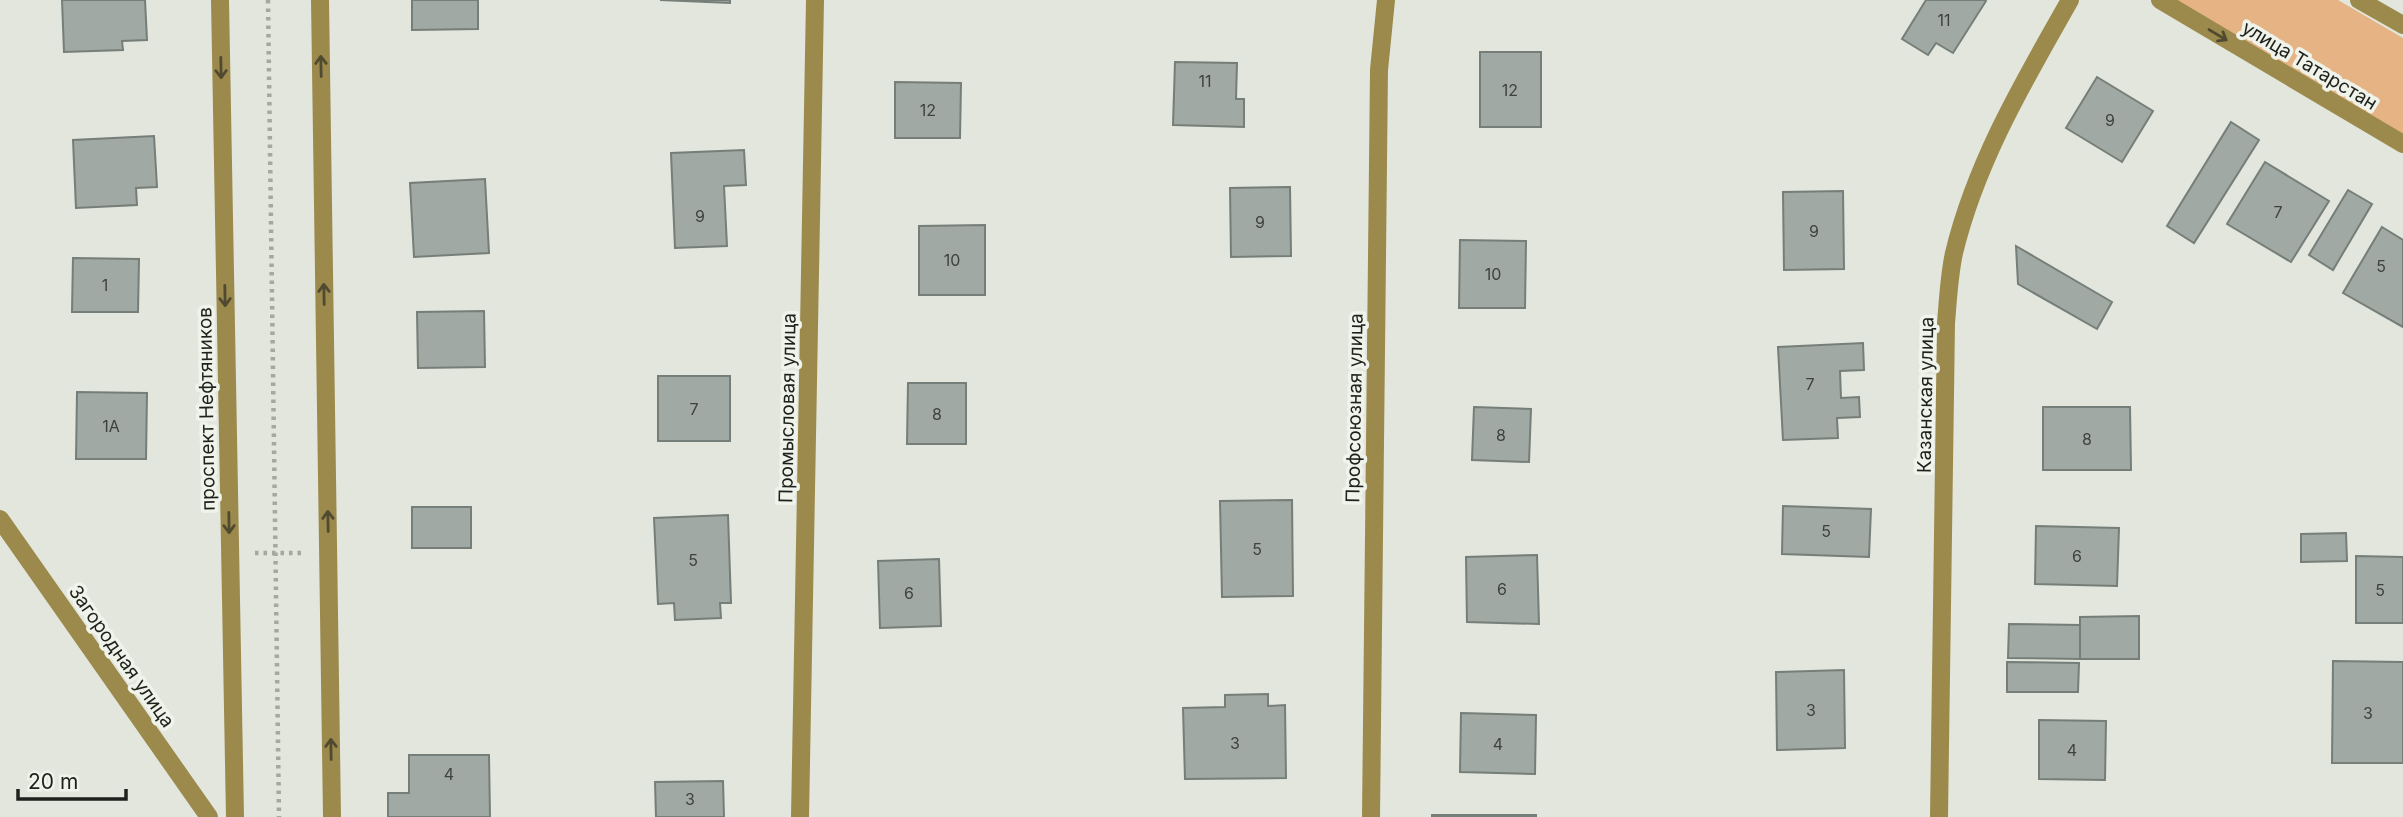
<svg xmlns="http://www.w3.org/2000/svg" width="2403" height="817" font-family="Inter,sans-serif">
<rect width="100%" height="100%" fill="#e2e6dc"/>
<path fill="#e6b385" d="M2172,0h166l65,38v97z"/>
<g fill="#a0a9a3" stroke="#757e78" stroke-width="2">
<path d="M62,0h83l2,40 -25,1 1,9 -59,2z"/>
<path d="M412,0h66v29l-66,1z"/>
<path d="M660,0h70v3z"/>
<path d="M1926,0h59l1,1 -33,52 -17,-10 -8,12 -26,-16z"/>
<rect x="1480" y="52" width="61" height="75"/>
<path d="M1175,62l62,1 -1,36h8v28l-71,-2z"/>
<path d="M2097,77l56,34 -31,51 -56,-34z"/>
<path d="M895,82l66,1 -1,55h-65z"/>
<path d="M2231,122l28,18 -65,103 -27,-17z"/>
<path d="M154,136l3,51 -21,1 1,17 -61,3 -3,-68z"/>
<path d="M744,150l2,35 -22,1 3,60 -52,2 -4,-95z"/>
<path d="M2265,162l64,39 -38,61 -64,-38z"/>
<path d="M485,179l4,74 -75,4 -4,-74z"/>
<path d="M1290,187l1,69 -60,1 -1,-69z"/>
<path d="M2348,190l24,14 -39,66 -24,-15z"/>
<path d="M1843,191l1,78 -60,1 -1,-78z"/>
<path d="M985,225v70h-66v-69z"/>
<path d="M2382,227l21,13v87l-60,-34z"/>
<path d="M1460,240l66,1 -1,67h-66z"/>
<path d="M2016,246l96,56 -15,27 -79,-45z"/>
<path d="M73,258l66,1 -1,53h-66z"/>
<path d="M484,311l1,56 -67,1 -1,-56z"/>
<path d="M1863,343l1,27 -24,1 1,27 18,-1 1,20 -23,1 1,20 -55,2 -5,-93z"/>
<rect x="658" y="376" width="72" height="65"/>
<path d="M908,383h58v61h-59z"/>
<path d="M77,392l70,1 -1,66h-70z"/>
<path d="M1474,407l57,2 -2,53 -57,-2z"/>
<path d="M2043,407h87l1,63h-88z"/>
<path d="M1292,500l1,96 -71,1 -2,-96z"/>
<path d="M1783,506l88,3 -2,48 -87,-3z"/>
<rect x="412" y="507" width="59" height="41"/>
<path d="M728,515l3,88h-11l1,15 -46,2 -1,-17 -16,1 -4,-86z"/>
<path d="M2036,526l83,2 -2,58 -82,-2z"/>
<path d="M2346,533l1,28 -46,1v-28z"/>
<path d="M1537,555l2,69 -72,-2 -1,-65z"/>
<path d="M2356,556l47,1v66h-47z"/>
<path d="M939,559l2,67 -61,2 -2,-67z"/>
<path d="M2139,616v43h-59v-42z"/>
<path d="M2009,624l71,1v34l-72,-1z"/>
<path d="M2333,661l70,1v101h-71z"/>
<path d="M2007,662l72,1 -1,29h-71z"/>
<path d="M1844,670l1,78 -68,2 -1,-78z"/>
<path d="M1268,694v12l17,-1 1,73 -101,1 -2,-71 42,-1v-12z"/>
<path d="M1461,713l75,2 -1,59 -75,-2z"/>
<path d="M2039,720l67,1 -1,59 -66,-1z"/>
<path d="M409,755h80l1,62h-102v-24h21z"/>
<path d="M723,781l1,36h-68l-1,-35z"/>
<rect x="1432" y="815" width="104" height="2"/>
</g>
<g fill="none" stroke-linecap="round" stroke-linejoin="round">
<g stroke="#a4a89f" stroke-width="4.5" stroke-dasharray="3.5 5" stroke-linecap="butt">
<path d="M268,0l11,817"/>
<path d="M255,553h47"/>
</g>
<g stroke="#9c8a4d" stroke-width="18">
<path d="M220,0l15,817"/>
<path d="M320,0l12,817"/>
<path d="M2160,0l243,144"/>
<path d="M2359,0l44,25"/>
<path d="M0,519l209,298"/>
<path d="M800,817l15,-817"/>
<path d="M1371,817l8,-747 7,-70"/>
<path d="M1939,817l7,-494c2,-23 3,-47 8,-70 22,-91 70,-172 116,-253"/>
</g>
</g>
<defs><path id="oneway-shaft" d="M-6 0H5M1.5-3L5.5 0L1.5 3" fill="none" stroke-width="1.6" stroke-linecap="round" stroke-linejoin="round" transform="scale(1.75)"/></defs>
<g stroke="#504a30">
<use href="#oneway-shaft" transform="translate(2218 35) rotate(31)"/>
<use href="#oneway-shaft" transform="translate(321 66) rotate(-91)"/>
<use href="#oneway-shaft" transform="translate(221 68) rotate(89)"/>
<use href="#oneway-shaft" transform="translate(324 294) rotate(-91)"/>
<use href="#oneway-shaft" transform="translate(225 296) rotate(89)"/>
<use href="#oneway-shaft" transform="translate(328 521) rotate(-91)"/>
<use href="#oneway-shaft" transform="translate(229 523) rotate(89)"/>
<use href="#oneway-shaft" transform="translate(331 749) rotate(-91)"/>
</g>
<g text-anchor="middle" stroke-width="7" stroke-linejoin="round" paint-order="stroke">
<g font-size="16" fill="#3e423e">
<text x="1944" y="26">11</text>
<text x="1205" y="87">11</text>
<text x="1510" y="96">12</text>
<text x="928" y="116">12</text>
<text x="2110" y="126">9</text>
<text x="2278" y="218">7</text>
<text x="700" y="222">9</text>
<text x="1260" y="228">9</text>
<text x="1814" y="237">9</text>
<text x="952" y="266">10</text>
<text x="2381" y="272">5</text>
<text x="1493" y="280">10</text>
<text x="105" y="291">1</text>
<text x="1810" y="390">7</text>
<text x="694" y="415">7</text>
<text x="937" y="420">8</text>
<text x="111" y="432">1А</text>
<text x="1501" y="441">8</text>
<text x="2087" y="445">8</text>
<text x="1826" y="537">5</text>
<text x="1257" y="555">5</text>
<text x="2077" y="562">6</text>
<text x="693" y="566">5</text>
<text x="1502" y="595">6</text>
<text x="2380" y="596">5</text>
<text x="909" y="599">6</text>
<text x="1811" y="716">3</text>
<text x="2368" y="719">3</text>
<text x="1235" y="749">3</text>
<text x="1498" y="750">4</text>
<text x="2072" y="756">4</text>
<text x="449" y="780">4</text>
<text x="690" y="805">3</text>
</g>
<g font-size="19" fill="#1e201c" stroke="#eff3e9">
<text transform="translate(2310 65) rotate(31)" y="7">улица Татарстан</text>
<text transform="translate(1925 395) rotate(-89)" y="7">Казанская улица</text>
<text transform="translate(787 408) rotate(-89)" y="7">Промысловая улица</text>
<text transform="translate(1354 408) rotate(-89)" y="7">Профсоюзная улица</text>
<text transform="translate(206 409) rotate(-91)" y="7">проспект Нефтяников</text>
<text transform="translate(122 656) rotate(55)" y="7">Загородная улица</text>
</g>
</g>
<path d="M18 789v10h108v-10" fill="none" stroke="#1e201c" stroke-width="3.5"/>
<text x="28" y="789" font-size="21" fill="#1e201c" stroke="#eff3e9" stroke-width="5" paint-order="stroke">20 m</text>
</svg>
